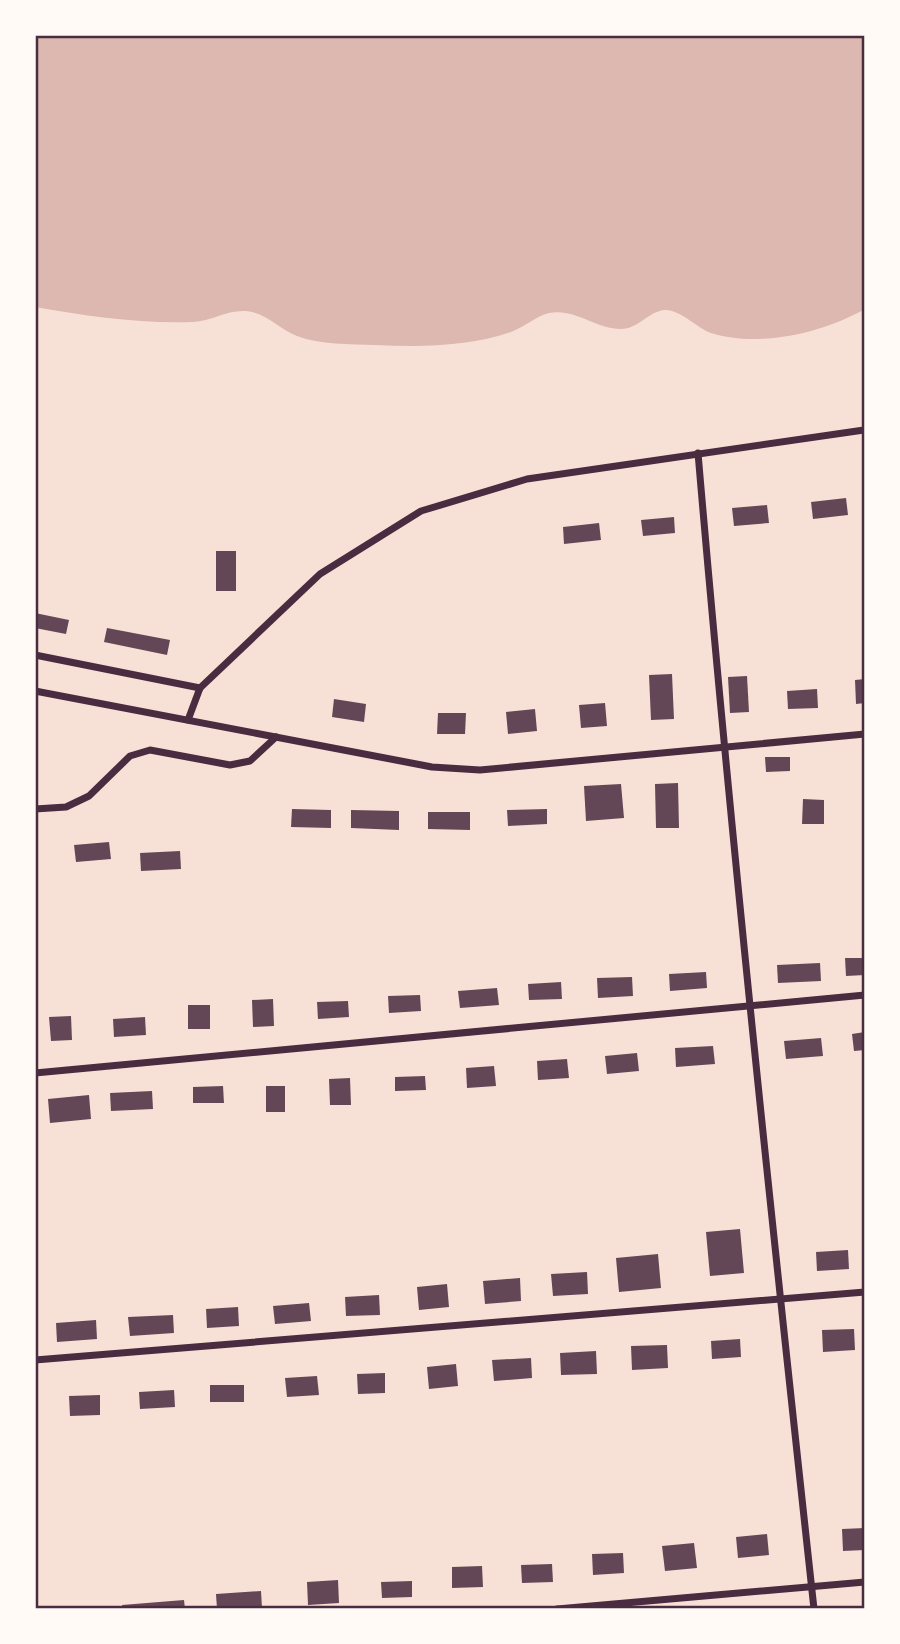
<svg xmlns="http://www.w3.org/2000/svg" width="900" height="1644" font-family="Mulish,sans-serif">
<rect width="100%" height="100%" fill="#f7e1d7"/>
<path fill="#dcb8b0" d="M35,35h830v274c-42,24 -106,39 -154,24 -14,-5 -31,-24 -47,-23 -16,2 -26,19 -43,19 -25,0 -46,-21 -72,-16 -13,3 -24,14 -38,19 -44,15 -89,15 -136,13 -25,-1 -55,0 -78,-9 -18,-7 -32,-24 -52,-25 -18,-1 -34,10 -52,11 -53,2 -106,-6 -158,-15z"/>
<g fill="#644757">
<path d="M846,498l2,17 -35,4 -2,-17z"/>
<path d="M767,505l2,18 -35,3 -2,-18z"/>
<path d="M674,517l1,16 -32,3 -2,-16z"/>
<path d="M599,523l2,17 -37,4 -1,-17z"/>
<rect x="216" y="551" width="20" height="40"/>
<path d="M35,613l34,7 -3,14 -31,-6z"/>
<path d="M107,628l63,12 -3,15 -63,-13z"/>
<path d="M672,674l2,45 -23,1 -2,-45z"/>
<path d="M747,676l2,36 -19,1 -2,-36z"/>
<path d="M865,679v24l-9,1 -1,-24z"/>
<path d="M817,689l1,19 -30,1 -1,-18z"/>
<path d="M334,699l32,5 -2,18 -32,-5z"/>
<path d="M605,703l2,23 -26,2 -2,-23z"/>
<path d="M535,709l2,22 -29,3 -2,-22z"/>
<path d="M438,713h28l-1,21h-28z"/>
<path d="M765,757h25v14l-24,1z"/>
<path d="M678,783l1,45h-23l-1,-44z"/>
<path d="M621,784l3,34 -38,3 -2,-35z"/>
<path d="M803,799l21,1v24h-22z"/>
<path d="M292,809l39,1v18l-40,-1z"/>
<path d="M547,809v15l-39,2 -1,-16z"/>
<path d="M351,810l48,1v19l-48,-2z"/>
<path d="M428,812h42v18l-42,-1z"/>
<path d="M109,842l2,17 -35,3 -2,-17z"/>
<path d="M180,851l1,18 -40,2 -1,-18z"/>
<path d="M845,958h20v17l-19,1z"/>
<path d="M820,963l1,18 -43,2 -1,-18z"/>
<path d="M706,972l1,16 -37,3 -1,-17z"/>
<path d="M632,977l1,19 -35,2 -1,-20z"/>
<path d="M561,982l1,17 -33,1 -1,-16z"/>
<path d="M497,988l2,17 -39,3 -2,-17z"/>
<path d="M420,995l1,16 -32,2 -1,-17z"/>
<path d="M273,999l1,27 -21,1 -1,-27z"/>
<path d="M348,1001l1,16 -31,2 -1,-17z"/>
<rect x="188" y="1005" width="22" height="24"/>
<path d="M71,1016l1,24 -21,1 -2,-24z"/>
<path d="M145,1017l1,18 -32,2 -1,-18z"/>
<path d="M865,1032v18l-11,1 -2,-17z"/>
<path d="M821,1038l2,18 -37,3 -2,-18z"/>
<path d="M713,1046l2,18 -39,3 -1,-19z"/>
<path d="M637,1053l2,18 -32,3 -2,-18z"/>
<path d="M567,1059l2,19 -31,2 -1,-19z"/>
<path d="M494,1066l2,20 -29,2 -1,-20z"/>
<path d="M425,1076l1,14 -31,1v-14z"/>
<path d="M350,1078l1,27h-21l-1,-26z"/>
<path d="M223,1086l1,17h-31v-16z"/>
<rect x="266" y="1086" width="19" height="26"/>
<path d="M152,1091l1,18 -42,2 -1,-18z"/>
<path d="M89,1095l2,24 -41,4 -2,-24z"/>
<path d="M740,1229l4,44 -34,3 -4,-44z"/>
<path d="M848,1250l1,19 -32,2 -1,-19z"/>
<path d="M658,1254l3,34 -42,4 -3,-34z"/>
<path d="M587,1272l1,22 -35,2 -2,-22z"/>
<path d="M520,1278l1,23 -36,3 -2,-23z"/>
<path d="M447,1284l2,23 -30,3 -2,-23z"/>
<path d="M379,1295l1,20 -34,1 -1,-19z"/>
<path d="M309,1303l2,18 -36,3 -2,-18z"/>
<path d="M238,1307l1,19 -32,2 -1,-19z"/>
<path d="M173,1315l1,18 -44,3 -2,-19z"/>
<path d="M96,1320l1,19 -40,3 -1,-19z"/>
<path d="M854,1329l1,21 -32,2 -1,-22z"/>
<path d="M740,1339l1,18 -29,2 -1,-18z"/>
<path d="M667,1345l1,23 -36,2 -1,-24z"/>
<path d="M596,1351l1,23 -36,1 -1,-22z"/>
<path d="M531,1358l1,20 -38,3 -2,-21z"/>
<path d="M456,1364l2,22 -29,3 -2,-22z"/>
<path d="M385,1373v20l-27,1 -1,-20z"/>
<path d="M317,1376l2,19 -32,2 -2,-19z"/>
<rect x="210" y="1385" width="34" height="17"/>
<path d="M174,1390l1,17 -35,2 -1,-17z"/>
<path d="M100,1395v20l-30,1 -1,-20z"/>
<path d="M865,1528v22l-22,1 -1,-22z"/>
<path d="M767,1534l2,21 -31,3 -2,-21z"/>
<path d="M694,1543l3,25 -32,3 -3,-25z"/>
<path d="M623,1553l1,20 -31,2 -1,-21z"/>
<path d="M552,1564l1,18 -31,1 -1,-18z"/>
<path d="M482,1566l1,21 -31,1v-21z"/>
<path d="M338,1580l1,23 -31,2 -1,-23z"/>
<path d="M412,1581v16l-30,1 -1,-16z"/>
<path d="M261,1591l1,17 -45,1 -1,-15z"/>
<path d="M184,1600l1,9h-62l-1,-4z"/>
</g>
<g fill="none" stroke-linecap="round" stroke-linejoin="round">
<g stroke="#4a2c40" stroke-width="7">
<path d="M698,453c33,386 74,771 116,1156"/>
<path d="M35,655l165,33"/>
<path d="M35,691l397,76 48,3 385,-36"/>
<path d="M188,720l12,-32 120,-114 101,-63 106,-32 337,-49"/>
<path d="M35,809l31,-2 23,-11 41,-40 20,-6 80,15 20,-4 26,-24"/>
<path d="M35,1073l830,-78"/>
<path d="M35,1360l830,-68"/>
<path d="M557,1609l308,-27"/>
</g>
</g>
<rect width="900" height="1644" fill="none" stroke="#fffaf5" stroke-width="74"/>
<rect x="37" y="37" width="826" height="1570" fill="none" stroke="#4a2c40" stroke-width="2.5"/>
</svg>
